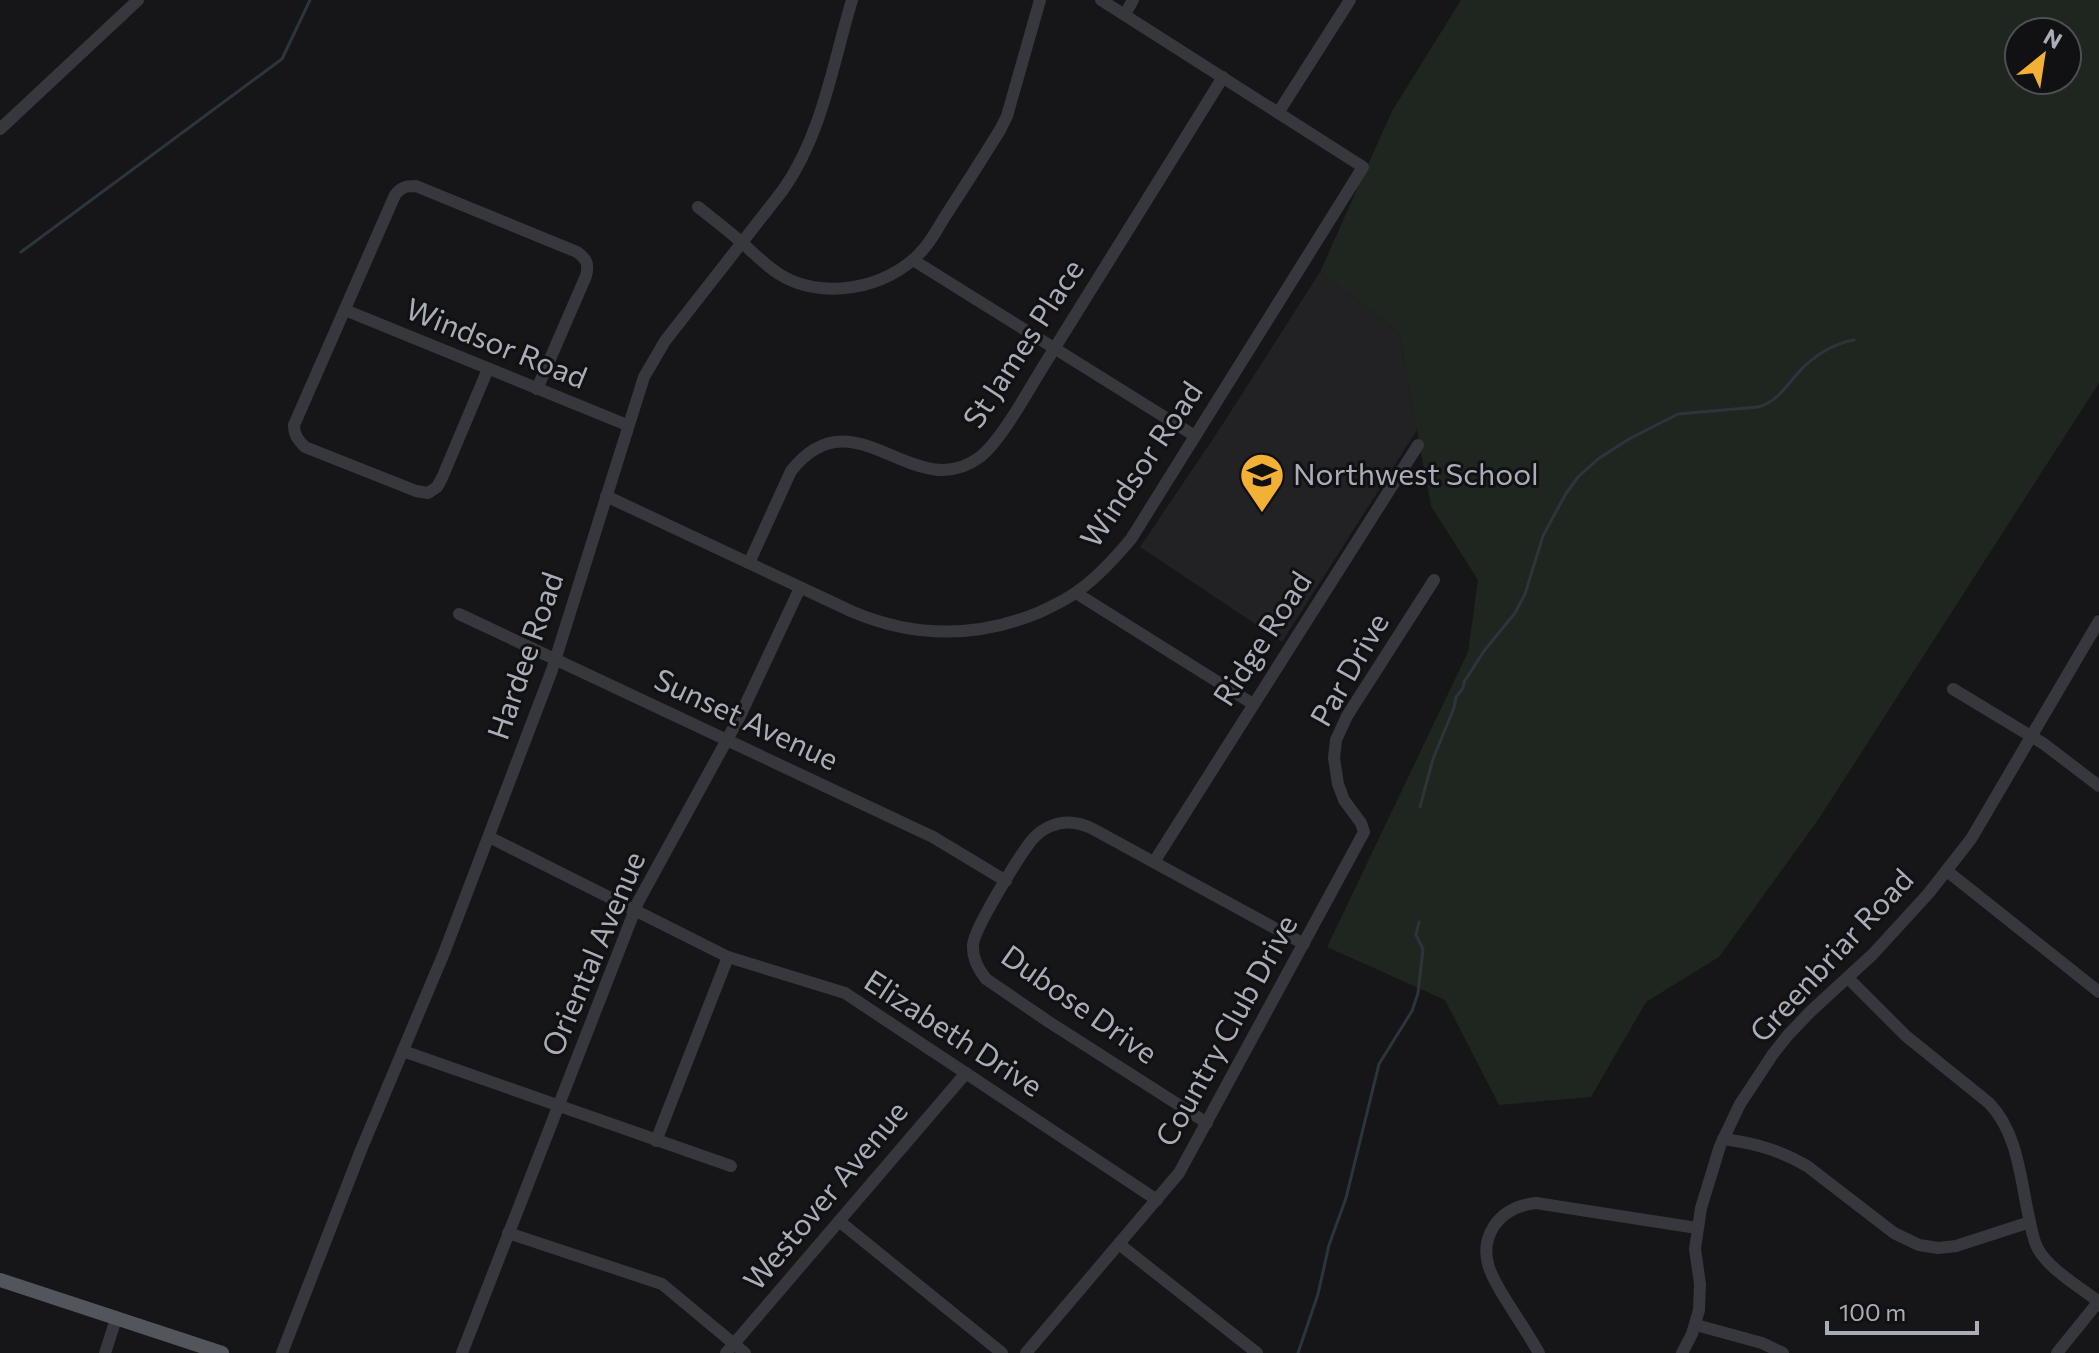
<svg xmlns="http://www.w3.org/2000/svg" width="2099" height="1353" font-family="Commissioner,sans-serif">
<rect width="100%" height="100%" fill="#161618"/>
<path fill="#222225" d="M1320,272l79,61 18,97 -135,212 -142,-95 77,-114z"/>
<path fill="#1e261f" fill-rule="evenodd" d="M1461,0h638v383l-281,437 -99,137 -73,45 -55,95 -92,8 -54,-105 -118,-53 141,-295 10,-72 -47,-74 -32,-173 -79,-61 72,-161zM2019,32h48v48h-48z"/>
<g fill="none" stroke-linecap="round" stroke-linejoin="round">
<g stroke="#2c353c" stroke-width="3">
<path d="M21,252l261,-193 28,-59"/>
<path d="M1420,807l13,-48 21,-51 2,-11 7,-9 1,-6 20,-31 31,-38 10,-19 18,-58 22,-41 13,-18 20,-18 31,-20 49,-25 80,-7c18,-5 28,-20 40,-34 14,-16 34,-29 56,-33"/>
<path d="M1298,1353l20,-59 11,-49 17,-47 33,-134 33,-53 6,-18 5,-44 -7,-14 3,-13"/>
</g>
<g stroke="#37383d" stroke-width="12">
<path d="M1125,14l8,-14"/>
<path d="M1278,113l72,-113"/>
<path d="M0,129l138,-129"/>
<path d="M698,207c15,12 30,23 43,35 13,11 24,23 38,32 42,27 107,15 141,-21 10,-10 17,-23 24,-35 19,-29 38,-59 56,-88l7,-14 33,-116"/>
<path d="M913,260l282,176"/>
<path d="M345,310l282,115"/>
<path d="M488,369l-46,109 -5,9 -9,6 -12,-2 -111,-44c-7,-7 -11,-12 -11,-22l101,-230c6,-8 11,-9 21,-9l161,66c10,7 12,12 9,24l-49,113"/>
<path d="M606,496l247,116c62,26 125,26 187,0 13,-6 26,-12 38,-21 20,-14 37,-33 53,-52l232,-372 -262,-167"/>
<path d="M749,563l42,-92c64,-81 122,36 189,-14 22,-17 50,-70 66,-95 59,-94 118,-190 177,-285"/>
<path d="M1076,593l177,111"/>
<path d="M459,614l474,223 73,44"/>
<path d="M1953,689l91,55 55,42"/>
<path d="M489,837l239,120 117,36 312,207"/>
<path d="M1154,862l264,-417"/>
<path d="M1947,871l152,121"/>
<path d="M1848,978l58,58 83,67c28,29 31,72 39,110 3,12 4,25 10,36 11,20 43,39 61,53"/>
<path d="M403,1051l328,115"/>
<path d="M1207,1123l-158,-101 -63,-43c-8,-10 -14,-21 -13,-34 1,-17 46,-88 58,-104 5,-6 12,-12 20,-15 14,-6 28,-4 42,3l211,115"/>
<path d="M1723,1139c31,4 57,11 84,27l87,67 25,12 19,3 18,-2 74,-24"/>
<path d="M656,1141l72,-184"/>
<path d="M839,1221l163,132"/>
<path d="M508,1233l154,51 83,69"/>
<path d="M1119,1244l138,109"/>
<path d="M1696,1325l66,18 21,10"/>
<path d="M105,1353l11,-34"/>
<path d="M282,1353l79,-203 83,-197 108,-283 92,-293 21,-36 118,-151c39,-55 50,-127 69,-190"/>
<path d="M462,1353l176,-451 102,-186 60,-128"/>
<path d="M726,1353l240,-280"/>
<path d="M1026,1353l153,-180 185,-341 -3,-9 -17,-23 -6,-16 -4,-26 2,-18 11,-24 87,-136"/>
<path d="M1539,1353c-8,-14 -17,-28 -26,-42 -16,-26 -39,-54 -19,-85 10,-15 24,-21 42,-23l161,25"/>
<path d="M1682,1353l10,-19 7,-24 1,-26 -5,-35 6,-41 19,-62 20,-42 33,-50 15,-19 22,-23 63,-58 55,-60 43,-55 128,-218"/>
<path d="M2057,1353l42,-52"/>
</g>
<path stroke="#53555c" stroke-width="14" d="M0,1280l222,73"/>
</g>
<defs>
<g id="school-pin" transform="scale(2.3)"><path d="M0 17L-7.5 6A9.5 9.5 0 1 1 7.5 6Z" fill="#f2b134" stroke="#111113"/><path d="M0-5L7-2L0 1L-7-2ZM-4 1L0 2.5L4 1V4Q0 6-4 4Z" fill="#111"/></g>
</defs>
<g fill-rule="evenodd">
<use href="#school-pin" x="1262" y="475"/>
</g>
<g text-anchor="middle" stroke-width="6" stroke-linejoin="round" paint-order="stroke">
<g font-size="30" fill="#a8adb8" stroke="#111113">
<text transform="translate(496 344) rotate(22)" y="10">Windsor Road</text>
<text transform="translate(1024 344) rotate(-57)" y="10">St James Place</text>
<text transform="translate(1142 465) rotate(-56)" y="10">Windsor Road</text>
<text transform="translate(1263 639) rotate(-57)" y="10">Ridge Road</text>
<text transform="translate(526 656) rotate(-71)" y="10">Hardee Road</text>
<text transform="translate(1350 670) rotate(-60)" y="10">Par Drive</text>
<text transform="translate(746 720) rotate(25)" y="10">Sunset Avenue</text>
<text transform="translate(594 954) rotate(-67)" y="10">Oriental Avenue</text>
<text transform="translate(1832 956) rotate(-47)" y="10">Greenbriar Road</text>
<text transform="translate(1079 1005) rotate(35)" y="10">Dubose Drive</text>
<text transform="translate(1227 1031) rotate(-61)" y="10">Country Club Drive</text>
<text transform="translate(953 1034) rotate(33)" y="10">Elizabeth Drive</text>
<text transform="translate(826 1196) rotate(-50)" y="10">Westover Avenue</text>
</g>
<g font-size="30" fill="#a8adb8" stroke="#111113" text-anchor="start">
<text x="1293" y="485">Northwest School</text>
</g>
</g>
<g transform="translate(2043 56) rotate(30)"><circle r="38" fill="#111113" stroke="#4d4f55" stroke-width="2"/>
<path d="M0-6L14 30L0 20L-14 30Z" fill="#f2b134"/>
<text y="-12" font-size="22" font-weight="bold" text-anchor="middle" fill="#a8adb8">N</text>
</g>
<path d="M1827 1321v12h150v-12" fill="none" stroke="#a8adb8" stroke-width="4"/>
<text x="1839" y="1321" font-size="24" fill="#a8adb8" stroke="#111113" stroke-width="6" paint-order="stroke">100 m</text>
</svg>
